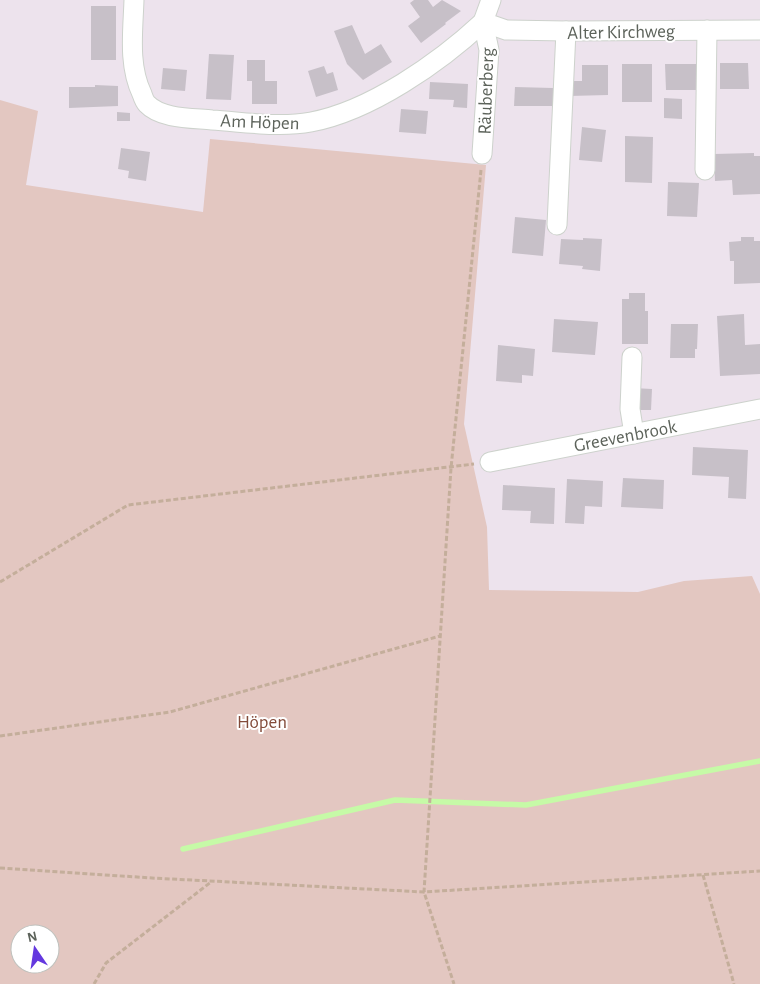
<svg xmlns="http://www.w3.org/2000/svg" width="760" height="984" font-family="'Alegreya Sans',sans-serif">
<rect width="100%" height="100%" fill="#ede3ed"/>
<path fill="#e3c7c1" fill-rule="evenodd" d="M0,100l38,11 -12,74 177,27 7,-73 276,26 -22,259 23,103 2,63 149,2 46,-11 68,-5 8,18v390h-760zM20,934h30v30h-30z"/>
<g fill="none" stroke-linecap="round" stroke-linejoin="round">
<path stroke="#c6faa7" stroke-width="5.5" d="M183,849l212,-49 131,5 234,-44"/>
</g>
<g fill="#c7c0c8">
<path d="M414,0h14l5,7 9,-7 19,11 -16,12 1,1 -25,19 -13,-17 12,-9 -10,-14z"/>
<rect x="91" y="6" width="25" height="54"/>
<path d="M352,25l13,29 16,-10 11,18 -29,18 -16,-16 -13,-33z"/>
<path d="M209,54l25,1 -3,45 -25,-1z"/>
<path d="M247,60h18v21h12v23h-25v-23h-5z"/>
<path d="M720,63h28l1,26h-29z"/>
<rect x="622" y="64" width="30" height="38"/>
<path d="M665,64h32v26h-31z"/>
<path d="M582,65h26v30l-39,1v-15h13z"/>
<path d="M324,66l3,8 6,-2 5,18 -22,7 -8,-26z"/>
<path d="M163,68l24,2 -2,21 -24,-2z"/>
<path d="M430,82l38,2 -1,24 -14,-1 1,-7 -25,-1z"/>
<path d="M95,85l23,1v20l-49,2v-21h26z"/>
<path d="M515,87l38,1v18h-39z"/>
<path d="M664,98l18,1v20l-18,-1z"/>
<path d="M401,109l27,2 -2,23 -27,-2z"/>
<path d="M117,112l13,1v8h-13z"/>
<path d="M582,127l24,3 -4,32 -23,-2z"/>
<path d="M625,136l28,1 -1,46 -27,-1z"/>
<path d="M121,148l29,4 -4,29 -18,-3 1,-7 -11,-2z"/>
<path d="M754,153v3h6v38l-27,1 -1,-15 -17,1 -1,-27z"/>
<path d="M668,182l31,1 -2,34 -30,-1z"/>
<path d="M515,217l31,3 -3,36 -31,-3z"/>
<path d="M741,237h13v4h6v42l-26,1v-23h-4l-1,-19 12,-1z"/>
<path d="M583,238l19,1 -2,32 -18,-2 1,-3 -24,-2 2,-25 22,1z"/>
<path d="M629,293h16v18h3v33h-26v-45h7z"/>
<path d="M744,314l1,31 15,-1v30l-40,2 -3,-60z"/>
<path d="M554,319l44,3 -3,33 -43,-3z"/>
<path d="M671,324h27l-1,25h-2v9h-25z"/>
<path d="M498,345l37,4 -2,27 -11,-1v8l-26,-2z"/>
<path d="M633,388l19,1 -1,21h-19z"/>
<path d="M693,447l55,3 -2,49 -18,-1 1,-21 -37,-2z"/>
<path d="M623,478l41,2 -1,29 -42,-2z"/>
<path d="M567,479l36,2 -1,26 -17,-1 -1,18 -19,-1z"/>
<path d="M503,485l52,3 -1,36 -24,-1 1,-12 -29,-1z"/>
</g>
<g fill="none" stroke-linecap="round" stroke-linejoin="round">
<g stroke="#cdd2cc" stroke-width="21">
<g id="minor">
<path d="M134,0c-1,31 -6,65 8,94 1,3 3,8 5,10 14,15 46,14 65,16 32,2 67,8 99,2 59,-11 128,-59 172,-100"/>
<path d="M483,22l23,8 60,1 194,-1"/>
<path d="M482,154l7,-104 -6,-28 8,-22"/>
<path d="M705,170l2,-140"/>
<path d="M557,225l9,-194"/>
<path d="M632,357l-2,52 4,25"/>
<path d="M490,462l270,-53"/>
</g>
</g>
<g stroke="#c4ae9b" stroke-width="3" stroke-dasharray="5 2.5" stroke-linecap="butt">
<path d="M481,170l-30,298 -27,424 336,-21"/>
<path d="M0,582l128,-77 346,-41"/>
<path d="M0,736l170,-24 270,-76"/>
<path d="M0,868l152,10 272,14 30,92"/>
<path d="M703,875l31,109"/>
<path d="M94,984l12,-21 105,-81"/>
</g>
<use href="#minor" stroke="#fff" stroke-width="19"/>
</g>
<g text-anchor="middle" stroke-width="4" stroke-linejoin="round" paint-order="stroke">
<g font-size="19" fill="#5d635b" stroke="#fff">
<text transform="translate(621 31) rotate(-1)" y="7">Alter Kirchweg</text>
<text transform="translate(485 91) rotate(-88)" y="7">Räuberberg</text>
<text transform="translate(260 121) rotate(2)" y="7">Am Höpen</text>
<text transform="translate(625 435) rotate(-11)" y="7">Greevenbrook</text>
</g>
<g font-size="19" fill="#834b3a" stroke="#fff">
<text x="262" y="728">Höpen</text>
</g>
</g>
<g transform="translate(35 949) rotate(347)"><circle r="24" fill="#ffffff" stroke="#bec1bd"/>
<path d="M0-4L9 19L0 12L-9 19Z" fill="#6438df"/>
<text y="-8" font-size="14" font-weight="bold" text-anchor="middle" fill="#5d635b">N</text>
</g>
</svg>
